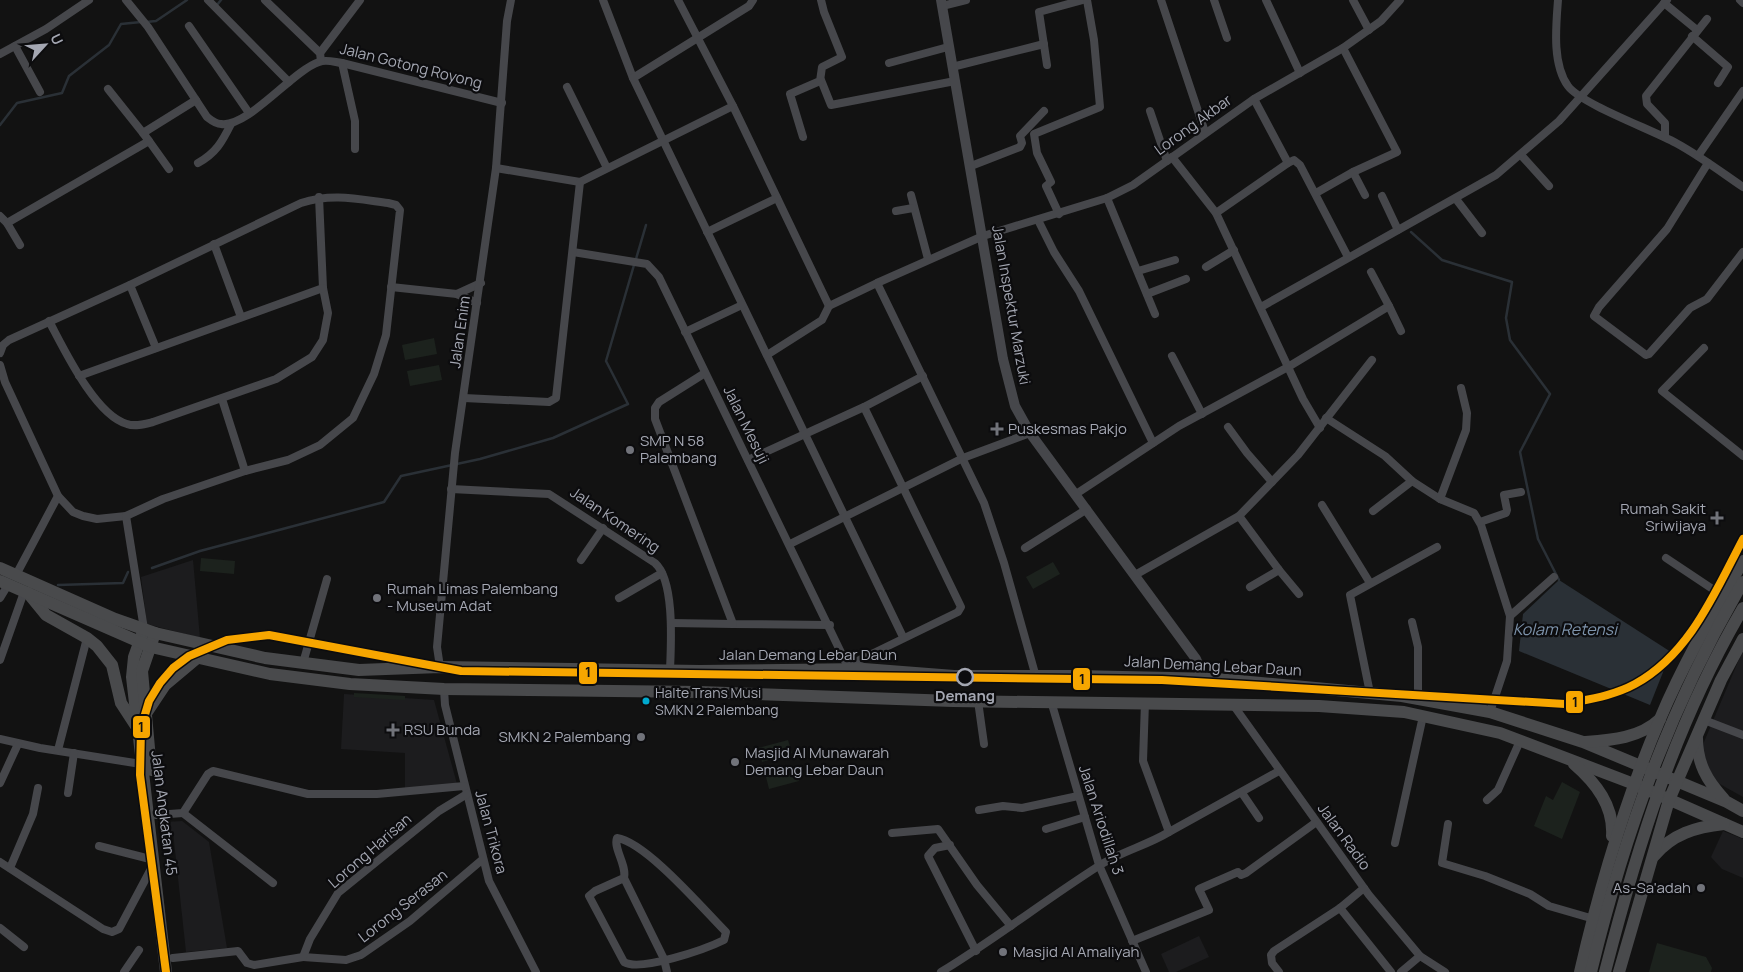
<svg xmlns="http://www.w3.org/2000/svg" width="1743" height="972" font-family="Manrope,sans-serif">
<rect width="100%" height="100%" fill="#121212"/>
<g fill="#1c1c1e">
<path d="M193,560l7,78 -53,-14 -6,-47z"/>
<path d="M1743,650v147l-25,-14 -12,-19 -5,-15z"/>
<path d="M344,694l90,6 23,84 -52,5v-36l-64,-4z"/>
<path d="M182,821l27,21 18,106 -41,4 -13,-120h-8v-10z"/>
<path d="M1723,831l20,8v39l-21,-9 -11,-12z"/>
<path d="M1199,936l10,21 -33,15h-7l-8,-18z"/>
</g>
<g fill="#1c221d">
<path d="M434,338l3,16 -32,6 -3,-15z"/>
<path d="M439,365l3,15 -32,6 -3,-15z"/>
<path d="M201,558l34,3 -1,13 -34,-3z"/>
<path d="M1053,562l7,12 -27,15 -7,-12z"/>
<path d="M354,693l51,3v4l-51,-3z"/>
<path d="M788,740l4,13 -30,9 -4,-14z"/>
<path d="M796,768l3,13 -30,8 -3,-12z"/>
<path d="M1562,782l18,10 -18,47 -28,-13 12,-30 7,4z"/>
<path d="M1657,943l49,14 6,11 -1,4h-62z"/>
</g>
<path fill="#2a3036" d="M1559,580l112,72 -21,53 -131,-54 4,-37z"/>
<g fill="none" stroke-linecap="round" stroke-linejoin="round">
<g stroke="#2a3036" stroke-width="2.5">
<path d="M216,4l1,1 4,-5"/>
<path d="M146,22l10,-1 31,-21"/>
<path d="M0,125l17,-22 45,-10 7,-17 40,-31 12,-21 20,-2"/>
<path d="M1411,232l31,28 70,22 -6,36 4,22 40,54 -30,58 18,87 21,41"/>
<path d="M636,259l10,-34"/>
<path d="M152,568l48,-17 184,-49 17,-26 79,-17 73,-21 75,-34 -22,-43 28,-96"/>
<path d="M58,585l65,-2 5,-11"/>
</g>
<g stroke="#46474b" stroke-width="8">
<path d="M126,0l22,27 59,90c4,3 8,7 14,7 27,4 71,-53 98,-62 7,-3 15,0 23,1l160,40"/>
<path d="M208,0l81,82"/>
<path d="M265,0l55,53 1,8"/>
<path d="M603,0l30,78 270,559"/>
<path d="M678,0l55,106 96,200"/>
<path d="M1161,0l44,132"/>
<path d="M1214,0l13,38"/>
<path d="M1266,0l34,73"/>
<path d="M1353,0l16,30"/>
<path d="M1558,0c-2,26 -6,64 10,86 13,18 85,44 108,57 24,13 45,29 67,44"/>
<path d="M1740,0l3,3"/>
<path d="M1664,3l33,27"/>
<path d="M942,6l24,-6"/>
<path d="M189,26l60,87"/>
<path d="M1692,36l36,31 -10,16"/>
<path d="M15,46l25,46"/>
<path d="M320,53l40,-53"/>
<path d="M0,54l46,-25 43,-29"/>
<path d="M342,63l13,58v28"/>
<path d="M889,63l59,-16"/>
<path d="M1047,65l-8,-53 44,-12"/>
<path d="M952,67l92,-23"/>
<path d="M633,78l116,-72 4,-6"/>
<path d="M821,80l10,25 124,-24"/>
<path d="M567,87l40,81"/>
<path d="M108,89l35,44"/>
<path d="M1254,99l34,64 6,-3 6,5 48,92"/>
<path d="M1150,111l17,50"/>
<path d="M803,137l-13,-43 30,-13 2,-14 20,-10 -18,-45 -3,-12"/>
<path d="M1665,137v-14l-18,-19 -1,-8 61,-77"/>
<path d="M149,141l20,28"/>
<path d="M1521,155l28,31"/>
<path d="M1698,156l45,-65"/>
<path d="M1172,157l44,56 87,186 17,29"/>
<path d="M198,163c18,-10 24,-21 33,-39"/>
<path d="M1708,163l-41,66 -68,78 -5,9 52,39 3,-1 41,-46 17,-9 36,-47"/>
<path d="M971,166l49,-19 2,-4 -2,-7 24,-25"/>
<path d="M496,168l84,14 153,-76"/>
<path d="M1353,172l12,23"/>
<path d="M1316,193l37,-21 44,-20 -54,-104"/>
<path d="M911,195l17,64"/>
<path d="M1382,196l16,34"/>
<path d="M1107,198l48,116"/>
<path d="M1456,199l26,34"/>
<path d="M896,211l17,-3"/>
<path d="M1216,213l72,-50"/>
<path d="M1059,214l-13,-28 5,-4 -14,-29 -3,-19 66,-27 -6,-67 -7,-40"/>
<path d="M0,216l7,7 13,22"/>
<path d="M1038,220l16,32 25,39 74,152"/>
<path d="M7,223l142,-82 -6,-8 53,-33"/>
<path d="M707,232l70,-34"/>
<path d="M214,244l27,73"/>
<path d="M573,252l74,12 12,13 190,392"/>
<path d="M1206,267l28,-17"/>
<path d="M1138,271l37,-11"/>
<path d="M877,283l107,220 20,60 32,114"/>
<path d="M130,285l26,63"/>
<path d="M391,287l66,7 20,9"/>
<path d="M457,294l24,-11"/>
<path d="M1147,294l39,-15"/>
<path d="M1389,306l12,25"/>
<path d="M1261,307l235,-132 63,-54 108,-121"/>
<path d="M49,321c15,28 46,94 78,103 8,3 18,0 26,-2l123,-43 36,-22 11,-17 5,-27 -5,-25 -4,-91"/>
<path d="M685,332l57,-27"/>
<path d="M1704,348l-42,43 81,65"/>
<path d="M0,353l3,-8 6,-5 121,-55 171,-82c31,-10 56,-4 87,0l8,2 4,5 -14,125 -12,39 -21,44 -33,27 -32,15 -43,11 -82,28 -37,17 -29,3 -14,-3 -10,-4 -15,-16 -53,-114 -5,-17"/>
<path d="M767,355l55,-35 7,-14 48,-23 106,-47 124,-38 26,-13 121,-86 89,-51 38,-27 19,-21"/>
<path d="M1172,356l30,58"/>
<path d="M705,373l-46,29 -4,6v11l78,205 97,1"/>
<path d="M79,376l244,-88"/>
<path d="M464,398l85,4 7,-4 24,-216"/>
<path d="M222,399l23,72"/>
<path d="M1326,418l59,38 27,25 28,18 34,14 7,12 29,91"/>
<path d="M1228,427l19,26 25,29"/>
<path d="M748,460l116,-53 59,-31"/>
<path d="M451,489l98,5 106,69c20,18 16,81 15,107"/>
<path d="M1076,494l103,-68 109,-59 101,-61 -18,-34"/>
<path d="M1440,499l26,-69 1,-17 -6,-25"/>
<path d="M1322,505l48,78"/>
<path d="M1373,511l39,-30"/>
<path d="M126,516l18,113"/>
<path d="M1239,516l40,54 20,24"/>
<path d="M1480,522l26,-9 1,-3 -3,-15 17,-3"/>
<path d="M790,544l173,-86 67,-25"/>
<path d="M1025,548l62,-39"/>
<path d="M1666,558l57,38"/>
<path d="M581,560l22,-32"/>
<path d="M16,575l42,-79"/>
<path d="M1135,575l104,-59 59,-61 74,-95"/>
<path d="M1250,587l29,-17"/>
<path d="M0,598l8,-13"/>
<path d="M619,598l43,-25"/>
<path d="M1412,622l6,25v52"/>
<path d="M671,623l62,1"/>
<path d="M0,660l24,-68"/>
<path d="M303,663l24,-84"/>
<path d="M847,666l111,-54 3,-5 -97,-200"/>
<path d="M440,667l-3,-20 18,-194 41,-285 11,-147 4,-21"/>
<path d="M444,689l1,16 44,176 47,91"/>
<path d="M1370,693l-20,-98 87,-48"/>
<path d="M978,701l6,43"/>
<path d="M1051,701l48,164 47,107"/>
<path d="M1145,702l-2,59 26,71 110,-61"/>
<path d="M1234,706l135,189 51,61 25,16"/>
<path d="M1490,712l17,-51 3,-45 44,-39"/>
<path d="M1704,720l39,15"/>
<path d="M0,739l40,9 101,16"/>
<path d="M58,750l29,-112"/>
<path d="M0,783l18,-39"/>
<path d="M68,793l6,-40"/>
<path d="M1242,793l17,25"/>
<path d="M1487,800l11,-10 22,-49"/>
<path d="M979,810l24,-4 19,2 56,-12"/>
<path d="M183,813l90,70"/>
<path d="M156,815l27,-2 25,-39 5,-3 95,23h69l87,-8"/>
<path d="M1448,824l-6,39 43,13 45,18 19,12 45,13"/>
<path d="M1046,829l39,-12"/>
<path d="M892,833l46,-4 39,56 34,41"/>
<path d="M1395,843l28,-127"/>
<path d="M950,845l-15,3 -7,8 48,95"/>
<path d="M99,846l55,14"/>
<path d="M0,862l103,67 9,3 7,-3 33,-62"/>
<path d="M10,868l23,-54 5,-26"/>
<path d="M624,878l-29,13 -6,5 35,66c16,10 82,-13 100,-22l2,-8c-22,-22 -80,-90 -109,-94 -4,10 10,27 7,40l40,81 3,13"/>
<path d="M1340,908l51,64"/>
<path d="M0,928l24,19"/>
<path d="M1132,941l77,-31 -10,-21 39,-17 3,3 5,-2 69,-50"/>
<path d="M303,957l43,3 15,-5 49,-34 73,-62"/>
<path d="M173,958l65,-7 9,12 7,2 49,-8 7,-18 28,-46 101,-82 28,-17"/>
<path d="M124,972l15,-22"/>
<path d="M941,972c54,-33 103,-71 156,-105 22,-15 49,-21 72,-35"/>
<path d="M1279,972l-7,-9 -1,-8 3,-4 66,-43 24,-20"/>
<path d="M1401,972l19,-16"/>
</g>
<path stroke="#46474b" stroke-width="10" d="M941,0l62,359 12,47 15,27 166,226 4,9v11"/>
<g stroke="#494a4c" stroke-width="12">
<path d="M28,593l18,22 41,23 10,8 15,19 9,38 15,23"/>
<path d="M144,629l-10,28 -2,20 34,295"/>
<path d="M145,715l20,-30 31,-26"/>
<path d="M151,770l-9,-99 13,-38"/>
</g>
<g stroke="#494a4c" stroke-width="12">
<path d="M0,568l115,51 40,14 110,25 94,12 81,-3 260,4 164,-2 90,7h122l141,3 185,17 88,16 93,30 144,60 16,9"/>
<path d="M0,581l151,66 119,27 80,10 94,5 255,3 254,9 366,5 85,6 96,21 134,51 109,48"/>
<path d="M1697,738c0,25 10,43 27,61"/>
<path d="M1585,742c27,-2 55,-4 75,-23"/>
<path d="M1574,764c22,19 40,42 38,72"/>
<path d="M1654,856c18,-22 42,-29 70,-32"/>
<path d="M1580,972c20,-87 45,-171 80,-253 23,-55 53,-106 83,-158"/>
<path d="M1619,972l50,-172 52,-120 22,-41"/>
</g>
<g stroke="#494a4c" stroke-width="12">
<path d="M1591,972c34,-141 79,-265 152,-390"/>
<path d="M1605,972c33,-128 70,-248 138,-364"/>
</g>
<g stroke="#0c0c0e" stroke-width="11">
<path id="rail-1" d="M166,972l-26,-197 1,-47 8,-27 11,-18 13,-15 16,-12 38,-16 42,-5 192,36 701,9 403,24c24,-5 48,-8 70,-20 55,-30 80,-92 108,-145"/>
</g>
<use href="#rail-1" stroke="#f7a600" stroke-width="8"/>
</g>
<g fill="#71737a" stroke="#0c0c0e" stroke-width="2">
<path d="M994.5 421.5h5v5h5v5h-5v5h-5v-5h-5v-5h5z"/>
<circle cx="630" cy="450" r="5"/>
<path d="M1714.5 510.5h5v5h5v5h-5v5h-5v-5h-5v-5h5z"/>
<circle cx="377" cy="598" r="5"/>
<path d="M390.5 722.5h5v5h5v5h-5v5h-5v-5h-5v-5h5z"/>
<circle cx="641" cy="737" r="5"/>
<circle cx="735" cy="762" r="5"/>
<circle cx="1701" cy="888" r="5"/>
<circle cx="1003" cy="952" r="5"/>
</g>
<circle fill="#0c0c0e" stroke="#a4a7b2" stroke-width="2.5" cx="965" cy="677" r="8"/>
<circle fill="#00a9ce" stroke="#0c0c0e" stroke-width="2" cx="646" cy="701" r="4.5"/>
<g text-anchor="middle" stroke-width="4.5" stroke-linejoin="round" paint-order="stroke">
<g font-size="14" fill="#a4a7b2" stroke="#0c0c0e" text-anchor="start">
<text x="655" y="698">Halte Trans Musi<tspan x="655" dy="17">SMKN 2 Palembang</tspan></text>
</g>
<g font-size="15" fill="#a4a7b2" stroke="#0c0c0e">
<text transform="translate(411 66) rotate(14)" y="5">Jalan Gotong Royong</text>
<text transform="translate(1193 125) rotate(-36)" y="5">Lorong Akbar</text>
<text transform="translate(1011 305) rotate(80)" y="5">Jalan Inspektur Marzuki</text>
<text transform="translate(460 332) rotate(-82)" y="5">Jalan Enim</text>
<text transform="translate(746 425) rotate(64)" y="5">Jalan Mesuji</text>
<text transform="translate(615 520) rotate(34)" y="5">Jalan Komering</text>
<text x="808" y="660">Jalan Demang Lebar Daun</text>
<text transform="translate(1213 666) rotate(3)" y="5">Jalan Demang Lebar Daun</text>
<text transform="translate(164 813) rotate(83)" y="5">Jalan Angkatan 45</text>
<text transform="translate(1101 820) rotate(72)" y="5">Jalan Ariodillah 3</text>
<text transform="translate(491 832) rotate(75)" y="5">Jalan Trikora</text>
<text transform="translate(1344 837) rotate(54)" y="5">Jalan Radio</text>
<text transform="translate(370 851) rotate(-41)" y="5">Lorong Harisan</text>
<text transform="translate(403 906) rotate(-38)" y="5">Lorong Serasan</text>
</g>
<g font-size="15" fill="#a4a7b2" stroke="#0c0c0e" text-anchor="start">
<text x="1008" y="434">Puskesmas Pakjo</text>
<text x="640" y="446">SMP N 58<tspan x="640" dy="17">Palembang</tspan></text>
<text x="1706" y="514" text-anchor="end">Rumah Sakit<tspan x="1706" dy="17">Sriwijaya</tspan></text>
<text x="387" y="594">Rumah Limas Palembang<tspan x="387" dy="17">- Museum Adat</tspan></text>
<text x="404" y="735">RSU Bunda</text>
<text x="631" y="742" text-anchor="end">SMKN 2 Palembang</text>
<text x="745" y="758">Masjid Al Munawarah<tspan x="745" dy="17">Demang Lebar Daun</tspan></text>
<text x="1691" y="893" text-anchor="end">As-Sa'adah</text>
<text x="1013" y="957">Masjid Al Amaliyah</text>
</g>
<g font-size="15" font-weight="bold" fill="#a4a7b2" stroke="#0c0c0e">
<text x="965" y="701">Demang</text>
</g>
<g font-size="16" font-style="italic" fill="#7d93ab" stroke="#0c0c0e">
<text x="1565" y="635">Kolam Retensi</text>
</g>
</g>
<g stroke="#0c0c0e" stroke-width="2">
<rect x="578" y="661" width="20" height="24" rx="5" fill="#f7a600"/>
<rect x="1072" y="667" width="19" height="24" rx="5" fill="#f7a600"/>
<rect x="1565" y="690" width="19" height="24" rx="5" fill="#f7a600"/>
<rect x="132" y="715" width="19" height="24" rx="5" fill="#f7a600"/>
</g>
<g font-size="14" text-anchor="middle" font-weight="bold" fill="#111">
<text x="588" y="677">1</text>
<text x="1082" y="684">1</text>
<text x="1575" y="707">1</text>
<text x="141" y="732">1</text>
</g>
<g transform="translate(45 45) rotate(64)" stroke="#0c0c0e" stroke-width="4" paint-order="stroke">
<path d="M0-4L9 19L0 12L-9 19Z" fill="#a4a7b2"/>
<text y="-8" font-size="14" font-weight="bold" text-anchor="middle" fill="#a4a7b2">U</text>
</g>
</svg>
